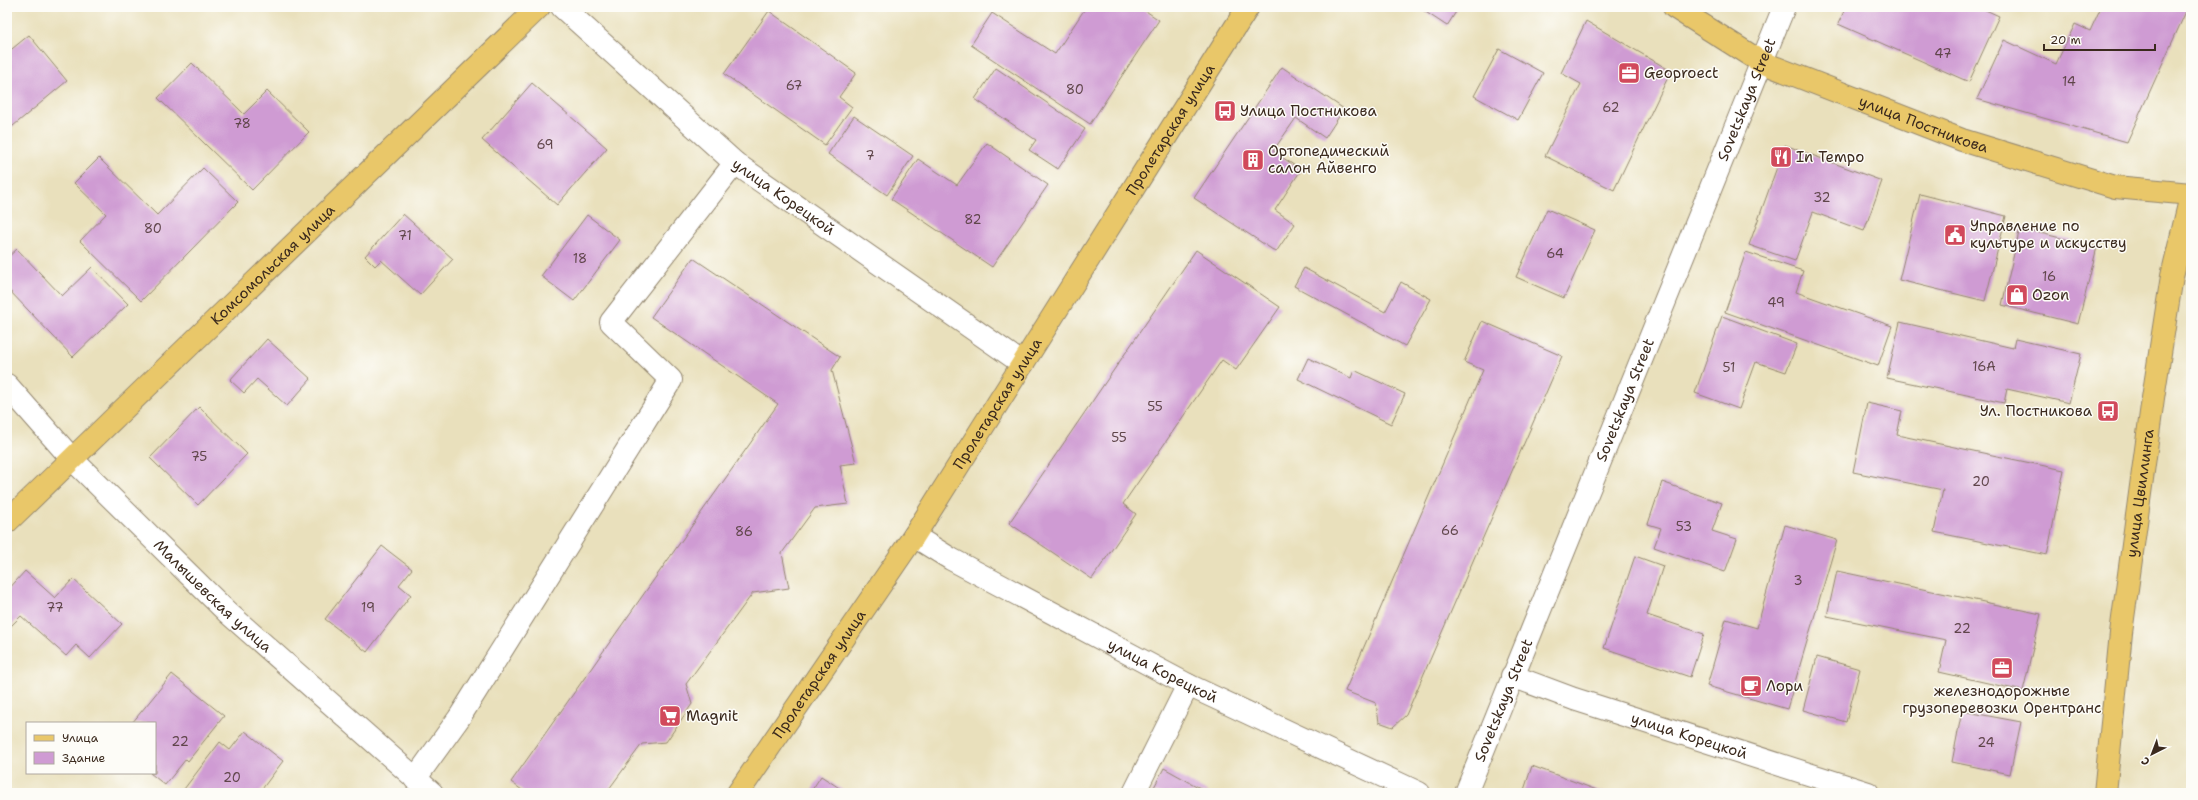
<svg xmlns="http://www.w3.org/2000/svg" width="2198" height="800" font-family="'Shantell Sans',sans-serif">
<rect width="100%" height="100%" fill="#fdfcf7"/>
<filter id="ink" filterUnits="userSpaceOnUse"><feTurbulence type="fractalNoise" baseFrequency=".025" numOctaves="2"/><feDisplacementMap in="SourceGraphic" scale="8" xChannelSelector="R" yChannelSelector="G"/><feConvolveMatrix kernelMatrix="1 2 1 2 8 2 1 2 1" color-interpolation-filters="sRGB"/></filter>
<filter id="wash" filterUnits="userSpaceOnUse"><feTurbulence type="fractalNoise" baseFrequency=".012" numOctaves="4" result="noise"/><feDisplacementMap in="SourceGraphic" scale="16" xChannelSelector="R" yChannelSelector="G"/><feGaussianBlur stdDeviation="0.9" result="paint"/><feColorMatrix in="noise" values="0 0 0 0 0 0 0 0 0 0 0 0 0 0 0 0 0 1.4 0 .05"/><feComposite in="paint" operator="in"/></filter>
<g filter="url(#wash)">
<rect width="100%" height="100%" fill="#e9e0bc"/>
<g id="blocks">
<g fill="#cf9bd3">
<path d="M1086,7h54l19,13 -69,104 -119,-79 21,-32 63,41z"/>
<path d="M1418,7h41l-12,19z"/>
<path d="M1846,7h133l20,9 -30,66 -131,-58z"/>
<path d="M2101,7h87l-61,135 -150,-43 27,-59 52,24 19,-40 15,7z"/>
<path d="M769,11l87,62 -17,24 13,10 -27,38 -101,-71z"/>
<path d="M1586,21l85,50 -57,119 -69,-34 36,-72 -20,-11z"/>
<path d="M29,35l38,46 -60,50v-78z"/>
<path d="M1499,49l44,24 -25,47 -44,-24z"/>
<path d="M192,63l52,51 23,-23 42,41 -57,58 -94,-92z"/>
<path d="M1282,67l62,42 -19,29 -29,-20 -23,33 28,19 -26,40 20,14 -19,28 -82,-54z"/>
<path d="M996,68l89,61 -27,40 -29,-19 7,-10 -61,-41z"/>
<path d="M532,83l75,65 -50,57 -75,-65z"/>
<path d="M854,116l59,40 -26,39 -59,-41z"/>
<path d="M987,143l61,42 -56,82 -101,-68 27,-40 39,26z"/>
<path d="M1785,145l97,36 -18,50 -51,-19 -18,49 -46,-16z"/>
<path d="M99,158l58,57 46,-47 35,34 -97,99 -61,-60 26,-27 -32,-31z"/>
<path d="M1920,194l86,22 -21,85 -86,-21z"/>
<path d="M1547,209l48,21 -31,68 -48,-21z"/>
<path d="M403,214l50,45 -33,36 -39,-35 -6,6 -10,-10z"/>
<path d="M587,215l33,25 -46,61 -33,-25z"/>
<path d="M2020,228l77,19 -19,77 -76,-19z"/>
<path d="M17,249l45,47 30,-29 36,37 -55,53 -66,-69v-30z"/>
<path d="M1196,250l84,57 -44,63 -14,-10 -99,144 13,10 -44,65 -83,-56z"/>
<path d="M1746,252l57,19 -7,21 96,34 -14,40 -153,-54z"/>
<path d="M693,258l147,99 -8,13 24,93 -16,2 8,39 -33,4 -33,45 7,35 -36,5 -67,91 6,20 -26,38 -24,2 -36,49h-80l-15,-11 267,-378 -127,-87z"/>
<path d="M1304,268l81,44 16,-30 30,17 -26,47 -111,-60z"/>
<path d="M1722,316l75,28 -11,28 -30,-10 -17,47 -44,-16z"/>
<path d="M1482,321l80,35 -156,359 -13,12 -14,-5 -3,-19 -31,-12 138,-321 -19,-8z"/>
<path d="M1900,322l113,26 2,-9 66,15 -12,49 -62,-14 -3,14 -117,-25z"/>
<path d="M267,339l44,40 -24,27 -30,-27 -13,14 -14,-13z"/>
<path d="M1308,358l43,20 3,-8 51,24 -14,30 -93,-45z"/>
<path d="M1867,403l35,8 -5,24 167,35 -17,85 -113,-23 9,-42 -90,-18z"/>
<path d="M199,407l48,47 -49,51 -48,-47z"/>
<path d="M1662,482l60,21 -10,28 25,8 -12,33 -71,-25 7,-19 -13,-4z"/>
<path d="M1785,525l52,15 -50,169 -80,-23 19,-67 31,9z"/>
<path d="M382,546l30,23 -13,16 12,10 -44,57 -42,-33z"/>
<path d="M1635,556l28,10 -16,49 57,19 -14,43 -86,-29z"/>
<path d="M25,571l30,27 18,-19 49,45 -32,34 -14,-13 -10,11 -45,-40 -10,10 -4,-4v-31z"/>
<path d="M1837,571l204,43 -18,77 -84,-19 7,-32 -119,-24z"/>
<path d="M1817,657l43,12 -14,53 -43,-12z"/>
<path d="M172,674l52,42 -36,45 -2,-2 -21,26 -15,-12h5v-50h-23z"/>
<path d="M1962,711l59,11 -11,52 -58,-12z"/>
<path d="M245,731l38,30 -24,32h-78l39,-51 10,8z"/>
<path d="M1532,766l73,27h-82z"/>
<path d="M1164,768l45,25h-58z"/>
<path d="M821,776l26,17h-37z"/>
</g>
</g>
</g>
<g filter="url(#ink)">
<use href="#blocks" fill-opacity="0" stroke="#92856d" stroke-width="1"/>
<g fill="none" stroke-linecap="round" stroke-linejoin="round">
<g stroke="#92856d" stroke-width="24">
<g id="minor">
<path id="s1" d="M562,7l173,156 288,201"/>
<path id="s2" d="M7,385l65,74 155,153 205,181"/>
<path id="s3" d="M914,536l37,23 237,126 231,108"/>
<path id="s4" d="M1512,676l62,23 294,94"/>
<path d="M415,779l44,-61 212,-338 -60,-58 124,-159"/>
<path d="M1134,793l54,-108"/>
<path id="s5" d="M1466,793l318,-786"/>
</g>
</g>
<g stroke="#92856d" stroke-width="24">
<g id="major">
<path id="s6" d="M1674,7l87,55 201,78 153,47 76,7"/>
<path id="s7" d="M7,522l532,-515"/>
<path id="s8" d="M738,793l176,-257 334,-529"/>
<path id="s9" d="M2105,793l16,-160 32,-235 19,-122 19,-80"/>
</g>
</g>
<use href="#minor" stroke="#fff" stroke-width="22"/>
<use href="#major" stroke="#e9c769" stroke-width="22"/>
</g>
</g>
<defs>
<g id="office-square" transform="scale(1.15)"><rect x="-9" y="-9" width="18" height="18" rx="4" fill="#d1495b" stroke="#fdfcf7"/><path d="M-6-3h4V-5.5h4V-3h4V5H-6ZM-1-4.5V-3h2v-1.5ZM-6 0V1H6V0Z" fill="#fff"/></g>
<g id="bus-square" transform="scale(1.15)"><rect x="-9" y="-9" width="18" height="18" rx="4" fill="#d1495b" stroke="#fdfcf7"/><path d="M-5-6H5V4H4V6H2V4H-2V6H-4V4H-5ZM-3.5-4V0h7V-4ZM-3.5 1.2v1.5H-2V1.2ZM2 1.2v1.5H3.5V1.2Z" fill="#fff"/></g>
<g id="restaurant-square" transform="scale(1.15)"><rect x="-9" y="-9" width="18" height="18" rx="4" fill="#d1495b" stroke="#fdfcf7"/><path d="M-5-6h1v4h1v-4h1v4h1v-4h1v5L-1.5 .5V6h-2V.5L-5-1ZM5-6V6H3V1.5H1.5Q1.5-4 5-6Z" fill="#fff"/></g>
<g id="building-square" transform="scale(1.15)"><rect x="-9" y="-9" width="18" height="18" rx="4" fill="#d1495b" stroke="#fdfcf7"/><path d="M-4-6H4V6H1V3H-1V6H-4ZM-2.5-4.3h1.7v1.8h-1.7ZM.8-4.3h1.7v1.8H.8ZM-2.5-1h1.7V.8h-1.7ZM.8-1h1.7V.8H.8Z" fill="#fff"/></g>
<g id="civic-square" transform="scale(1.15)"><rect x="-9" y="-9" width="18" height="18" rx="4" fill="#d1495b" stroke="#fdfcf7"/><path d="M-.6-6.5H3V-4.5H.6V-3L4-1V1h2V6H-6V1h2V-1L-.6-3ZM-1.2 2.5V6h2.4V2.5Z" fill="#fff"/></g>
<g id="shop-square" transform="scale(1.15)"><rect x="-9" y="-9" width="18" height="18" rx="4" fill="#d1495b" stroke="#fdfcf7"/><path d="M-5-2.5h2.3a2.7 3.5 0 0 1 5.4 0H5L5.5 6h-11ZM-1.5-2.5h3a1.5 2.3 0 0 0-3 0Z" fill="#fff"/></g>
<g id="cafe-square" transform="scale(1.15)"><rect x="-9" y="-9" width="18" height="18" rx="4" fill="#d1495b" stroke="#fdfcf7"/><path d="M-5.5-4.5H6V0H3Q3 3.5 0 3.5H-2.5Q-5.5 3.5-5.5 0ZM3-3.2v2h1.7v-2ZM-6 4.5H4V6H-6Z" fill="#fff"/></g>
<g id="supermarket-square" transform="scale(1.15)"><rect x="-9" y="-9" width="18" height="18" rx="4" fill="#d1495b" stroke="#fdfcf7"/><path d="M-6-5.5h2.5l.6 2H6L4.5 2H-2.5L-4.4-4H-6ZM-1.5 3.2a1.3 1.3 0 1 0 .1 0ZM3 3.2a1.3 1.3 0 1 0 .1 0Z" fill="#fff"/></g>
</defs>
<g fill-rule="evenodd">
<use href="#office-square" x="1629" y="73"/>
<use href="#bus-square" x="1225" y="111"/>
<use href="#restaurant-square" x="1781" y="157"/>
<use href="#building-square" x="1253" y="160"/>
<use href="#civic-square" x="1955" y="235"/>
<use href="#shop-square" x="2017" y="295"/>
<use href="#bus-square" x="2108" y="411"/>
<use href="#office-square" x="2002" y="668"/>
<use href="#cafe-square" x="1751" y="686"/>
<use href="#supermarket-square" x="670" y="716"/>
</g>
<g text-anchor="middle" stroke-width="3" stroke-linejoin="round" paint-order="stroke">
<g font-size="13" fill="#60464b">
<text x="1943" y="58">47</text>
<text x="2069" y="86">14</text>
<text x="794" y="90">67</text>
<text x="1075" y="94">80</text>
<text x="1611" y="112">62</text>
<text x="242" y="128">78</text>
<text x="545" y="149">69</text>
<text x="870" y="160">7</text>
<text x="1822" y="202">32</text>
<text x="973" y="224">82</text>
<text x="153" y="233">80</text>
<text x="405" y="240">71</text>
<text x="1555" y="258">64</text>
<text x="580" y="263">18</text>
<text x="2049" y="281">16</text>
<text x="1776" y="307">49</text>
<text x="1984" y="371">16А</text>
<text x="1729" y="372">51</text>
<text x="1155" y="411">55</text>
<text x="1119" y="442">55</text>
<text x="199" y="461">75</text>
<text x="1981" y="486">20</text>
<text x="1684" y="531">53</text>
<text x="1450" y="535">66</text>
<text x="744" y="536">86</text>
<text x="1798" y="585">3</text>
<text x="55" y="612">77</text>
<text x="368" y="612">19</text>
<text x="1962" y="633">22</text>
<text x="180" y="746">22</text>
<text x="1986" y="747">24</text>
<text x="232" y="782">20</text>
</g>
<g font-size="15" fill="#3b2a1e" stroke="#fdfcf7" text-anchor="start">
<text x="1644" y="78">Geoproect</text>
<text x="1240" y="116">Улица Постникова</text>
<text x="1268" y="156">Ортопедический<tspan x="1268" dy="17">салон Айвенго</tspan></text>
<text x="1796" y="162">In Tempo</text>
<text x="1970" y="231">Управление по<tspan x="1970" dy="17">культуре и искусству</tspan></text>
<text x="2032" y="300">Ozon</text>
<text x="2092" y="416" text-anchor="end">Ул. Постникова</text>
<text x="1766" y="691">Лори</text>
<text x="2002" y="696" text-anchor="middle">железнодорожные<tspan x="2002" dy="17">грузоперевозки Орентранс</tspan></text>
<text x="686" y="721">Magnit</text>
</g>
<g font-size="15" fill="#3b2a1e" stroke="#fdfcf7">
<text dy="5" stroke="none"><textPath href="#s5" startOffset="748">Sovetskaya Street</textPath></text>
<text dy="5" stroke="none"><textPath href="#s6" startOffset="277">улица Постникова</textPath></text>
<text dy="5" stroke="none"><textPath href="#s8" startOffset="792">Пролетарская улица</textPath></text>
<text dy="5" stroke="none"><textPath href="#s1" startOffset="292">улица Корецкой</textPath></text>
<text dy="5" stroke="none"><textPath href="#s7" startOffset="370">Комсомольская улица</textPath></text>
<text dy="5" stroke="none"><textPath href="#s5" startOffset="424">Sovetskaya Street</textPath></text>
<text dy="5" stroke="none"><textPath href="#s8" startOffset="468">Пролетарская улица</textPath></text>
<text dy="5" stroke="none"><textPath href="#s9" startOffset="302">улица Цвиллинга</textPath></text>
<text dy="5" stroke="none"><textPath href="#s2" startOffset="295">Малышевская улица</textPath></text>
<text dy="5" stroke="none"><textPath href="#s3" startOffset="283">улица Корецкой</textPath></text>
<text dy="5" stroke="none"><textPath href="#s8" startOffset="144">Пролетарская улица</textPath></text>
<text dy="5" stroke="none"><textPath href="#s5" startOffset="100">Sovetskaya Street</textPath></text>
<text dy="5" stroke="none"><textPath href="#s4" startOffset="187">улица Корецкой</textPath></text>
</g>
</g>
<rect width="2198" height="800" fill="none" stroke="#fdfcf7" stroke-width="24"/>
<rect x="26" y="722" width="130" height="52" fill="#fdfcf7" stroke="#afa8a0"/>
<rect x="34" y="735" width="20" height="6" fill="#e9c769" stroke="#afa8a0"/>
<text x="62" y="742" font-size="12" fill="#3b2a1e">Улица</text>
<rect x="34" y="752" width="20" height="12" fill="#cf9bd3" stroke="#afa8a0"/>
<text x="62" y="762" font-size="12" fill="#3b2a1e">Здание</text>
<g transform="translate(2152 754) rotate(222)" stroke="#fdfcf7" stroke-width="3" paint-order="stroke">
<path d="M0-3L7 15L0 10L-7 15Z" fill="#3b2a1e"/>
<text y="-6" font-size="11" font-weight="bold" text-anchor="middle" fill="#3b2a1e">С</text>
</g>
<path d="M2044 44v6h111v-6" fill="none" stroke="#3b2a1e" stroke-width="2"/>
<text x="2050" y="44" font-size="12" fill="#3b2a1e" stroke="#fdfcf7" stroke-width="3" paint-order="stroke">20 m</text>
</svg>
